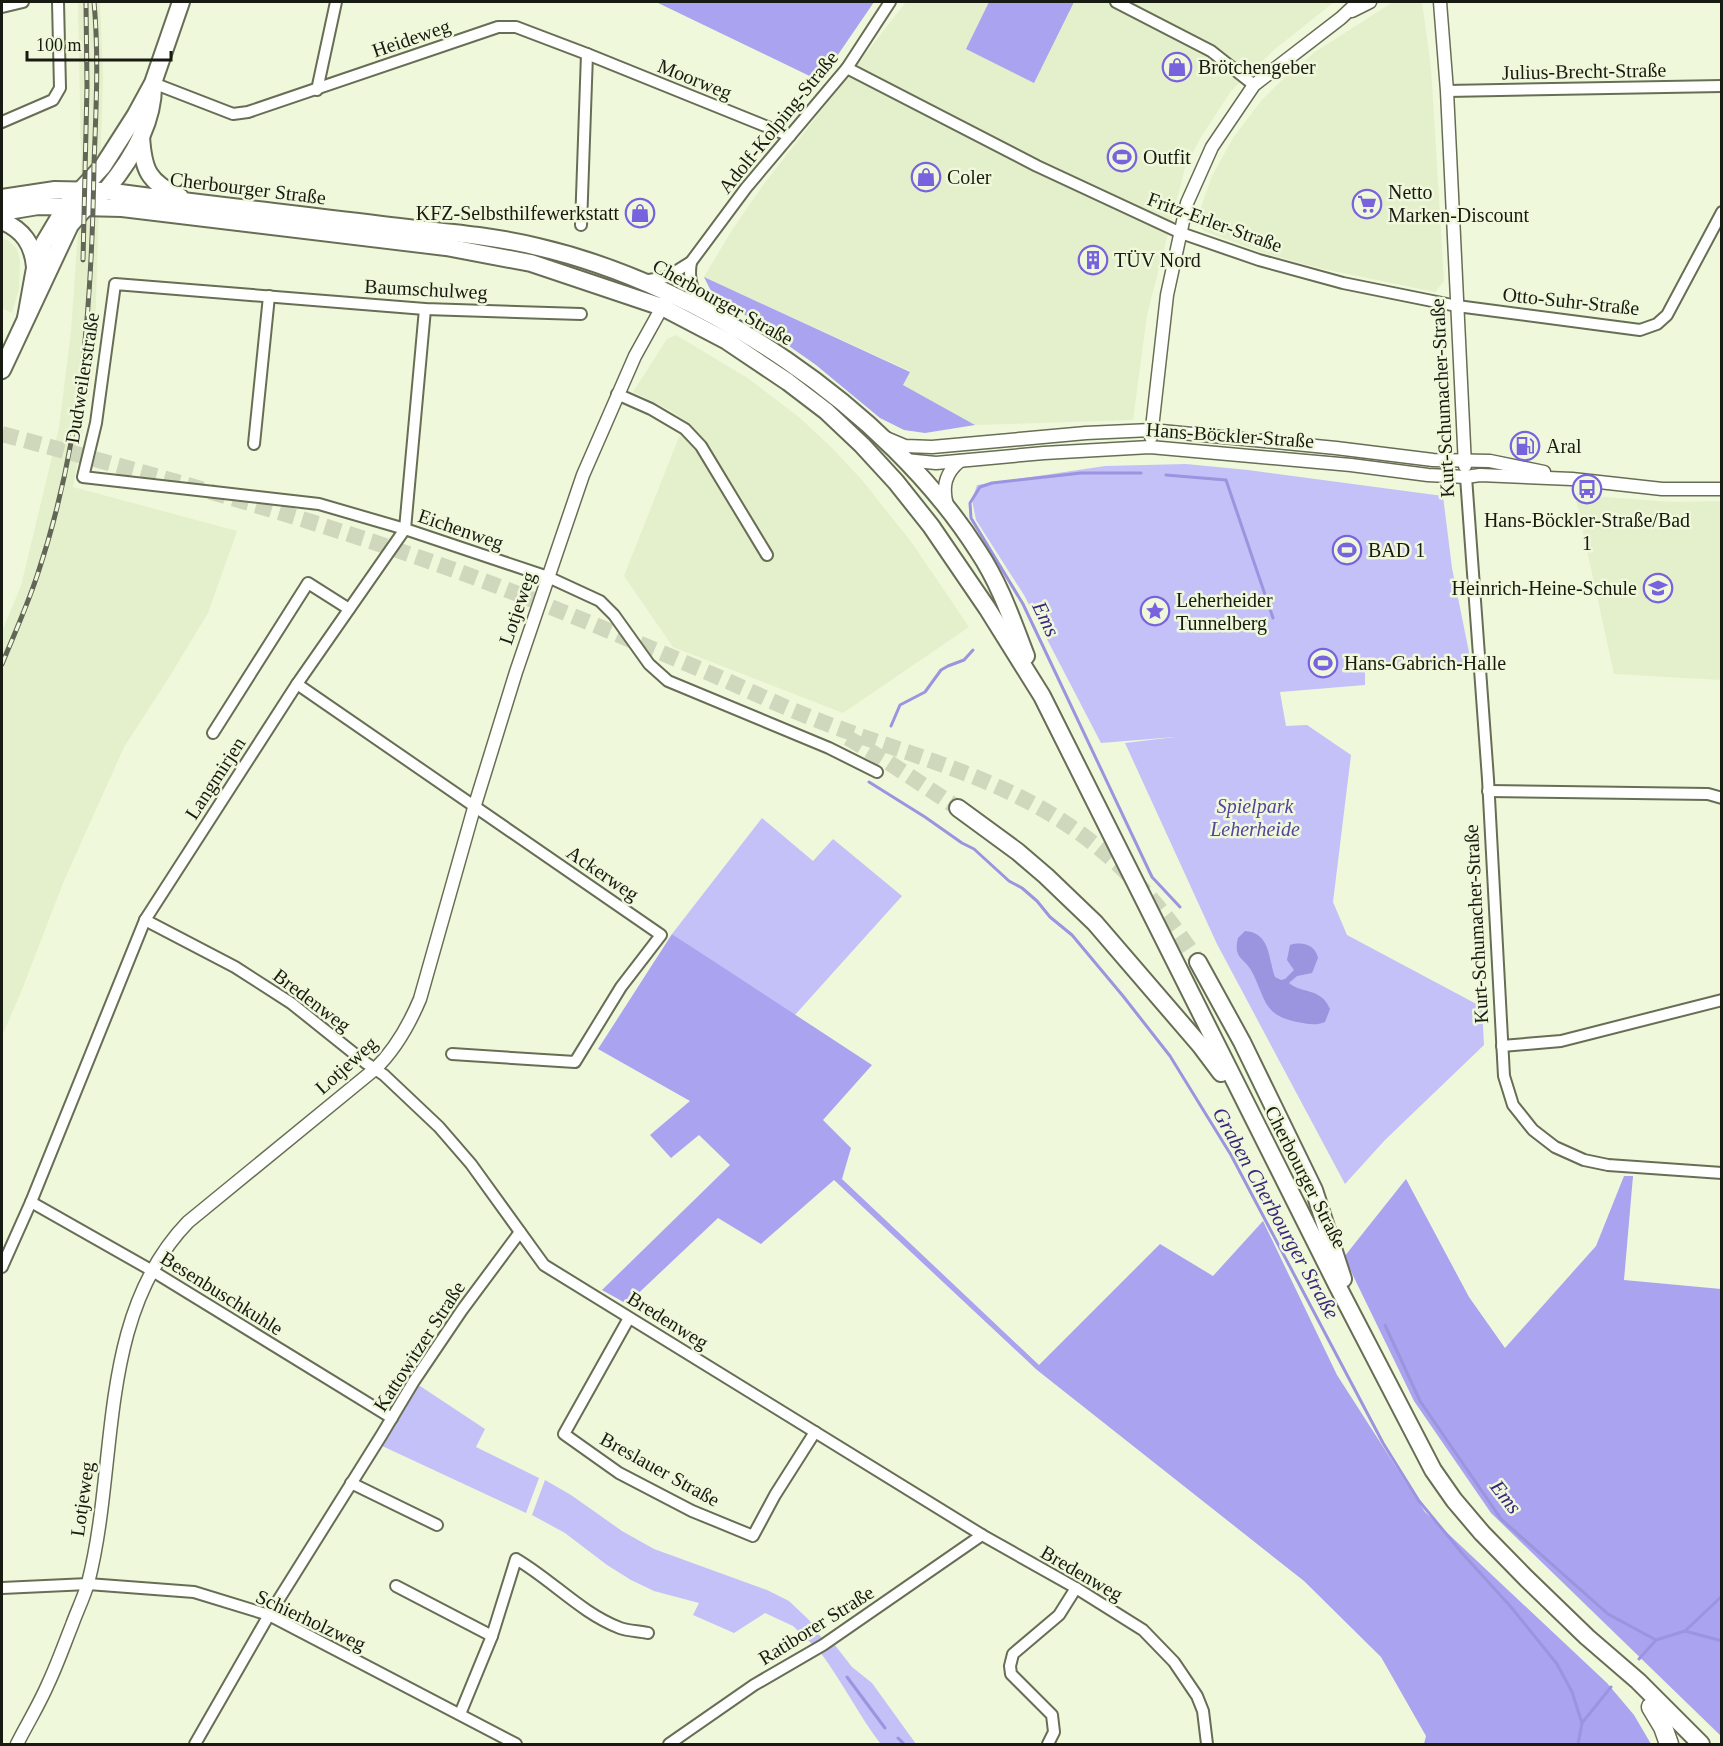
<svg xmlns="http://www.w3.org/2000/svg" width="1723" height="1746" font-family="Georgia,serif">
<rect width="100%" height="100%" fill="#eff8db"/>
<g fill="#e4efcb">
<path d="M78,2h22l3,75 -9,289 -21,121 164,44 -29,82 -40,66 -44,68 -61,136 -42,109 -19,44v-405l19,-45 38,-158 12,-96 7,-100 3,-72z"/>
<path d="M906,2h428l-59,47 -44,42 -30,46 -16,31 -38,147 -14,105 -158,5 -72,-40 7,-14 -206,-94 28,-47 32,-46z"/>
<path d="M1393,2h29l9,66 13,213 -9,11 -116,-24 -55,-15 -60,-22 -5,-6 -2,-6 15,-43 21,-38 28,-37 26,-26 28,-23z"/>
<path d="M2,238l7,3 8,8 3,12 -1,28 -7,24 -10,-5z"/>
<path d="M676,335l73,44 51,39 32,30 30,32 50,63 57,84 -126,86 -170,-66 -49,-71 55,-139 8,-15 -16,-11 -38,-19 34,-53z"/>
<path d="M1575,495l98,7 48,-1v179l-107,-6z"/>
</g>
<g fill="#c4c0f8">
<path d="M1186,464l62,6 195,26 9,72 20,99 -107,2v16l-85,7 6,34 21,-1 44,30 -18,147 14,33 135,72 2,38 -99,95 -40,44 -128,-240 -92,-201 50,-6 -74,6 -77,-148 -48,-75 -4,-20 5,-15 128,-19z"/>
<path d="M762,818l51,43 20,-22 69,57 -108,120 -122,-82z"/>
<path d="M417,1384l68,45 -9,18 63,31 -13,35 -146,-68z"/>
<path d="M545,1480l26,15 51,36 32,18 113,41 22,11 20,19 14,20 -9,6 -21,-20 -28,-13 -31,20 -41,-18 6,-12 -45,-12 -23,-11 -24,-15 -42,-32 -33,-18z"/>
<path d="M834,1644l18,23 20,16 44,61h-37l1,-1c-22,-29 -38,-62 -60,-91z"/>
</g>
<g fill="#aaa3ef">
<path d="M656,2h218l-54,79z"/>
<path d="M989,2h85l-40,81 -68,-34z"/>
<path d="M704,277l206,95 -7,13 72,40 -50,8 -21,-3 -24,-12 -64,-53 -105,-74z"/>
<path d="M672,934l200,131 -49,55 28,28 -9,31 197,186 121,-121 53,32 50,-55 74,154 88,137 182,171 27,32 17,29h-227l2,-8 -45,-79 -77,-76 -267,-211 -203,-190 -73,64 -43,-26 -91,86 -25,-14 128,-125 -31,-30 -28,23 -21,-23 40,-34 -92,-52z"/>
<path d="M1624,1176h9l-9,104 97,9v447l-230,-223 -77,-112 -70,-144 62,-78 63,118 36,51 91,-102z"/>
</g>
<path fill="#9b94df" d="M1245,931c26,2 23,28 30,46l6,3 4,-1 9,-9 -7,-10 3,-15c13,-4 25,0 28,13l-6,15 -15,3 -8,7c12,11 32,4 41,26l-5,13c-9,4 -18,2 -28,0 -35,-7 -31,-24 -46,-52 -8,-13 -18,-12 -13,-32z"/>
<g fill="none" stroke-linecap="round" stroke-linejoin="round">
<g stroke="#9b94df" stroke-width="3">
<path d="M1141,473h-60l-89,10 -12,4 -10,16 1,15 52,86 129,273 28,30"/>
<path d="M1166,475l60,5 47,138"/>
<path d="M891,726l9,-21 25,-13 16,-22 7,-4 16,-6 9,-10"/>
<path d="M869,782l56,35 37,26 12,6 35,32 13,7 15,13 13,16 22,18 51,61 47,60 61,99 152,288 36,58 43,52 49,54 46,57 15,28 10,31"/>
<path d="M1385,1325l35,76 81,118 107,95 48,26"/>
<path d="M1685,1631l37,-35"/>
<path d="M1639,1659l17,-19 29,-9 37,10"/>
<path d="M847,1677l38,51"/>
<path d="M898,1738l6,6"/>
<path d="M1578,1744l4,-21 29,-36"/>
</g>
<g stroke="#cfd7bd" stroke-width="16" stroke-dasharray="16 8" stroke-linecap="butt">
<path d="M2,434c156,42 313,85 466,141 81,30 161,64 241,98 33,14 65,30 98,43 86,35 179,55 258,107 55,36 98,84 133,139"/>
<path d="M848,738l40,24 70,46"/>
</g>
<g stroke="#676e55" stroke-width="14">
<g id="minor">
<path d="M1116,2l95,49 43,34"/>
<path d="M2,7l21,-5"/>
<path d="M587,54l203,82"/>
<path d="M847,68l190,98 144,67 78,27 84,23 114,23 183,24 17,-6 10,-9 55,-103"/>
<path d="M153,83l80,31 15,-2 250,-85h18l71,27 -6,171"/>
<path d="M317,90l19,-88"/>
<path d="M1447,91l275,-5"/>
<path d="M2,122l51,-22 7,-12 -2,-86"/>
<path d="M691,262c-4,23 4,31 16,50"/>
<path d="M643,281l24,-4 24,-15 55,-74 101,-120 43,-66"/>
<path d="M581,314l-156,-5 -310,-25 -19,139 -13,54 236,27 86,25 143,48 52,24 14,14 35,49 19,17 161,67 48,24"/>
<path d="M617,394l34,15 34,20 16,17 66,109"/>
<path d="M254,444l15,-148"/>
<path d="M1466,477l22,302 16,297 9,29 20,25 22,17 29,13 24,5 114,8"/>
<path d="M297,684l364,251 -40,52 -46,75 -123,-8"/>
<path d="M213,733l95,-150 41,26"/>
<path d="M1488,791l220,3 14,4"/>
<path d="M145,920l90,47 56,36 75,60 18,12 55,52 32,37 73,101 438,270 94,53 67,42 31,32 23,34 6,15 4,33"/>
<path d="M1502,1046l59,-5 161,-41"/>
<path d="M31,1202l120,68 241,148"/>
<path d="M2,1267l29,-65 114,-282 152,-236 108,-155 20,-220"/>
<path d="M629,1318l-65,116 55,39 73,38 61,25 22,-41 40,-63"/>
<path d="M351,1483l86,42"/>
<path d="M396,1586l96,50"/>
<path d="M2,1588l86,-4 106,8 75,23 247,129"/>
<path d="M460,1714l32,-78 24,-77c36,21 65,54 104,69 8,3 19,3 28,5"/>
<path d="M195,1744l74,-129 112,-179 33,-55 48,-71 58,-78"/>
<path d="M669,1744l85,-59 69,-40 159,-110"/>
<path d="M1048,1744l6,-12 -2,-17 -41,-41 -1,-8 3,-12 46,-39 17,-27"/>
</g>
</g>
<g stroke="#676e55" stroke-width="15">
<g id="tertiary">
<path d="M1440,2l7,89 18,375"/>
<path d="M1352,11l18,-9"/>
<path d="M1151,437l16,-142 20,-92 25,-56 42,-62 87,-67 17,-16"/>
<path d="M886,438l19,8 27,1 154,-14 65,-3 185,18 97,12 57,1 54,11"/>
<path d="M905,460l31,3 108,-10 106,-6 201,18 77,10 38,2 14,-2 92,4 90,10h60"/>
<path d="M947,505c-5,-18 -2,-32 13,-44"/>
<path d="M17,1744c10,-20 22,-39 31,-60 9,-19 16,-39 24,-59 5,-14 12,-28 16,-42 31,-120 8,-266 100,-361l187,-153c21,-20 34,-44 45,-70l54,-191 42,-136 67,-197 52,-119 30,-54"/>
</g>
</g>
<g stroke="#676e55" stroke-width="20">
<g id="primary">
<path d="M141,136c2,34 7,46 39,61"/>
<path d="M2,198l53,-8 50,1c95,13 190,23 285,35 49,6 100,9 148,21 164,38 349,161 440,304 22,33 34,69 48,105"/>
<path d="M2,212l36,-6 84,2 324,39 85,16 131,44 65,34 61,41 38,29 36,34 34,37 35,44 56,82 55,88 295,589 96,185 21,30 28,33 44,45 61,59 51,44 63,63"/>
<path d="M2,221c21,9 31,23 33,46"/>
<path d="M26,318l9,-50 9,-25 22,-37 37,-40 32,-50 18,-33 28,-81"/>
<path d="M2,370l68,-145c6,-7 12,-14 19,-21 6,-5 13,-9 18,-15 24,-29 47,-66 46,-105"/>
<path d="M958,808l60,44 28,24 49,47 105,122 21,28"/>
<path d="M1198,962l44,80 72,148 29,89"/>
</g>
</g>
<g stroke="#676e55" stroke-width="21">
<path id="motorway" d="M1651,1707l12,20 6,17"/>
</g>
<use href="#minor" stroke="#fff" stroke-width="10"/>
<use href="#tertiary" stroke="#fff" stroke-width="12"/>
<use href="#primary" stroke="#fff" stroke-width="16"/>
<use href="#motorway" stroke="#fff" stroke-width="18"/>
<g stroke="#616656" stroke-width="5">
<g id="rail">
<path d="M83,260l4,-173 -1,-84"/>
<path d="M2,664c12,-29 25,-58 35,-88 45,-133 55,-273 57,-412 2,-54 5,-108 0,-162"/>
</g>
</g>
<use href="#rail" stroke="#eff8db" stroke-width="3" stroke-dasharray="9" stroke-linecap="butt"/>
</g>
<defs>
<g id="shop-ring" transform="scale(1.5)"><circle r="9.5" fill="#eff8db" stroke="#7862dd" stroke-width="1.5"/><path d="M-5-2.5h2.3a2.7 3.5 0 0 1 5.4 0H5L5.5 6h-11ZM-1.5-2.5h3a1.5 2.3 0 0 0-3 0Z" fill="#7862dd"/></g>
<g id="stadium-ring" transform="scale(1.5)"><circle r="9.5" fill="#eff8db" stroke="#7862dd" stroke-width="1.5"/><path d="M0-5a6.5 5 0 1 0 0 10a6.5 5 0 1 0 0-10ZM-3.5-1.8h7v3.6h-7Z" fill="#7862dd"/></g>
<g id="supermarket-ring" transform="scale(1.5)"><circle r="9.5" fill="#eff8db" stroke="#7862dd" stroke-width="1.5"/><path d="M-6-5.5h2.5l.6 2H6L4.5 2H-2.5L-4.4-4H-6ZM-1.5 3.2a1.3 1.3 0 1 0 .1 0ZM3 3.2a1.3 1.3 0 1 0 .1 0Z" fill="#7862dd"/></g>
<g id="building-ring" transform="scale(1.5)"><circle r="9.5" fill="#eff8db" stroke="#7862dd" stroke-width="1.5"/><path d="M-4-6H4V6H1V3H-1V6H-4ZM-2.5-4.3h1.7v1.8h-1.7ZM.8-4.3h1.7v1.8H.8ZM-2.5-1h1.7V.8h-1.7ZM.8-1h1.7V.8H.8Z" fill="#7862dd"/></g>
<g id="fuel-ring" transform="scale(1.5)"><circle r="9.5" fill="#eff8db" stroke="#7862dd" stroke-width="1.5"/><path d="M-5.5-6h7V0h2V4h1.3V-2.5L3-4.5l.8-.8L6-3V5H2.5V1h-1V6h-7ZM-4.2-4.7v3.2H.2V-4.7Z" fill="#7862dd"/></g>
<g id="bus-ring" transform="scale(1.5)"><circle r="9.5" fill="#eff8db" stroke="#7862dd" stroke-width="1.5"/><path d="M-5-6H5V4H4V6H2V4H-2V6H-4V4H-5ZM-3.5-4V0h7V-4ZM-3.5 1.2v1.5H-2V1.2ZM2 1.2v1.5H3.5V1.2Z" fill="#7862dd"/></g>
<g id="school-ring" transform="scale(1.5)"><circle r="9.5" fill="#eff8db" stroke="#7862dd" stroke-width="1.5"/><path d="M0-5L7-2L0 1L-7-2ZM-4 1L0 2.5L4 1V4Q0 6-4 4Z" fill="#7862dd"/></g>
<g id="sight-ring" transform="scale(1.5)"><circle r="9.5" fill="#eff8db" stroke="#7862dd" stroke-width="1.5"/><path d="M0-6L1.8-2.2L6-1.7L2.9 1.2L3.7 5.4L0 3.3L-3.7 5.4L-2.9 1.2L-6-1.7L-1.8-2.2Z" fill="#7862dd"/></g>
</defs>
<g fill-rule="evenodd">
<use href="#shop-ring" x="1177" y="67"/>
<use href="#stadium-ring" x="1122" y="157"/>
<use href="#shop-ring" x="926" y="177"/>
<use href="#supermarket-ring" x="1367" y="204"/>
<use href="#shop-ring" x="640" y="213"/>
<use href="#building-ring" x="1093" y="260"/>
<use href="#fuel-ring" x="1525" y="446"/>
<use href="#bus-ring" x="1587" y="489"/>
<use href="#stadium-ring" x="1347" y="550"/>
<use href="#school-ring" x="1658" y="588"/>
<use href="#sight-ring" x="1155" y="611"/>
<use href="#stadium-ring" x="1323" y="663"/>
</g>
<g text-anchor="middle" stroke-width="5" stroke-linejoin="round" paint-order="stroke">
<g font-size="20" fill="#181b11" stroke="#eff8db">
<text transform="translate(411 38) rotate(-19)" y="7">Heideweg</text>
<text transform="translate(1584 71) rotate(-1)" y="7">Julius-Brecht-Straße</text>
<text transform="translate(695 79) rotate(22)" y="7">Moorweg</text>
<text transform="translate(778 122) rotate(-51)" y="7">Adolf-Kolping-Straße</text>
<text transform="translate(248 188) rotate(7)" y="7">Cherbourger Straße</text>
<text transform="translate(1215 222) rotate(20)" y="7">Fritz-Erler-Straße</text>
<text transform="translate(426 289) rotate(3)" y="7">Baumschulweg</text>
<text transform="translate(1571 301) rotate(6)" y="7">Otto-Suhr-Straße</text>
<text transform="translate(723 302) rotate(29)" y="7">Cherbourger Straße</text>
<text transform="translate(82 378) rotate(-81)" y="7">Dudweilerstraße</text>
<text transform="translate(1442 398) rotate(-93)" y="7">Kurt-Schumacher-Straße</text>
<text transform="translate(1230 435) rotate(4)" y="7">Hans-Böckler-Straße</text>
<text transform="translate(461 529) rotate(19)" y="7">Eichenweg</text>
<text transform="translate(517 608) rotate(-71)" y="7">Lotjeweg</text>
<text transform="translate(215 778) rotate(-57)" y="7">Langmirjen</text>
<text transform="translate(603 873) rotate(34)" y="7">Ackerweg</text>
<text transform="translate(1476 924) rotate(-93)" y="7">Kurt-Schumacher-Straße</text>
<text transform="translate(312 1000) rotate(37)" y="7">Bredenweg</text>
<text transform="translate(346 1065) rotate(-42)" y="7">Lotjeweg</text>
<text transform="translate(1306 1177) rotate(63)" y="7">Cherbourger Straße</text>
<text transform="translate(222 1293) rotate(32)" y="7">Besenbuschkuhle</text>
<text transform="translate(668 1320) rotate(32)" y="7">Bredenweg</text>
<text transform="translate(419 1346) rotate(-57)" y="7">Kattowitzer Straße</text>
<text transform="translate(660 1469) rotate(29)" y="7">Breslauer Straße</text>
<text transform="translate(82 1499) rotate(-82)" y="7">Lotjeweg</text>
<text transform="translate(1082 1573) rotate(30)" y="7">Bredenweg</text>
<text transform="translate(311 1620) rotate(25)" y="7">Schierholzweg</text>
<text transform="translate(816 1625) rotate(-32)" y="7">Ratiborer Straße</text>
</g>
<g font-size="20" fill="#181b11" stroke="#eff8db" text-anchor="start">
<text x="1198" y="74">Brötchengeber</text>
<text x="1143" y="164">Outfit</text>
<text x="947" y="184">Coler</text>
<text x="1388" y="199">Netto<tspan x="1388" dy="23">Marken-Discount</tspan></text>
<text x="619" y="220" text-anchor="end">KFZ-Selbsthilfewerkstatt</text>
<text x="1114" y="267">TÜV Nord</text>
<text x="1546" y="453">Aral</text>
<text x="1587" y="527" text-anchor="middle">Hans-Böckler-Straße/Bad<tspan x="1587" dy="23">1</tspan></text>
<text x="1368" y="557">BAD 1</text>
<text x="1637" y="595" text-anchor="end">Heinrich-Heine-Schule</text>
<text x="1176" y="607">Leherheider<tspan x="1176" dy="23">Tunnelberg</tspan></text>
<text x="1344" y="670">Hans-Gabrich-Halle</text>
</g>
<g font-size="20" font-style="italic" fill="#53439c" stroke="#eff8db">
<text x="1255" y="813">Spielpark<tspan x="1255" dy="23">Leherheide</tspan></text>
</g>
<g font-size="21" font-style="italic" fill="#3a267c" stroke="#eff8db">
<text transform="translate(1046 619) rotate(64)" y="7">Ems</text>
<text transform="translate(1276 1213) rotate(61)" y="7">Graben Cherbourger Straße</text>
<text transform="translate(1506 1497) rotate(52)" y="7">Ems</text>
</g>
</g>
<rect width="1723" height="1746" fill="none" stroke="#181b11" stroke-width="6"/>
<path d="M27 51v9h144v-9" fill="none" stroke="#181b11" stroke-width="3"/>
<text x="36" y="51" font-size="18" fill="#181b11" stroke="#eff8db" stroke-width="4.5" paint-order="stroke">100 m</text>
</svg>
